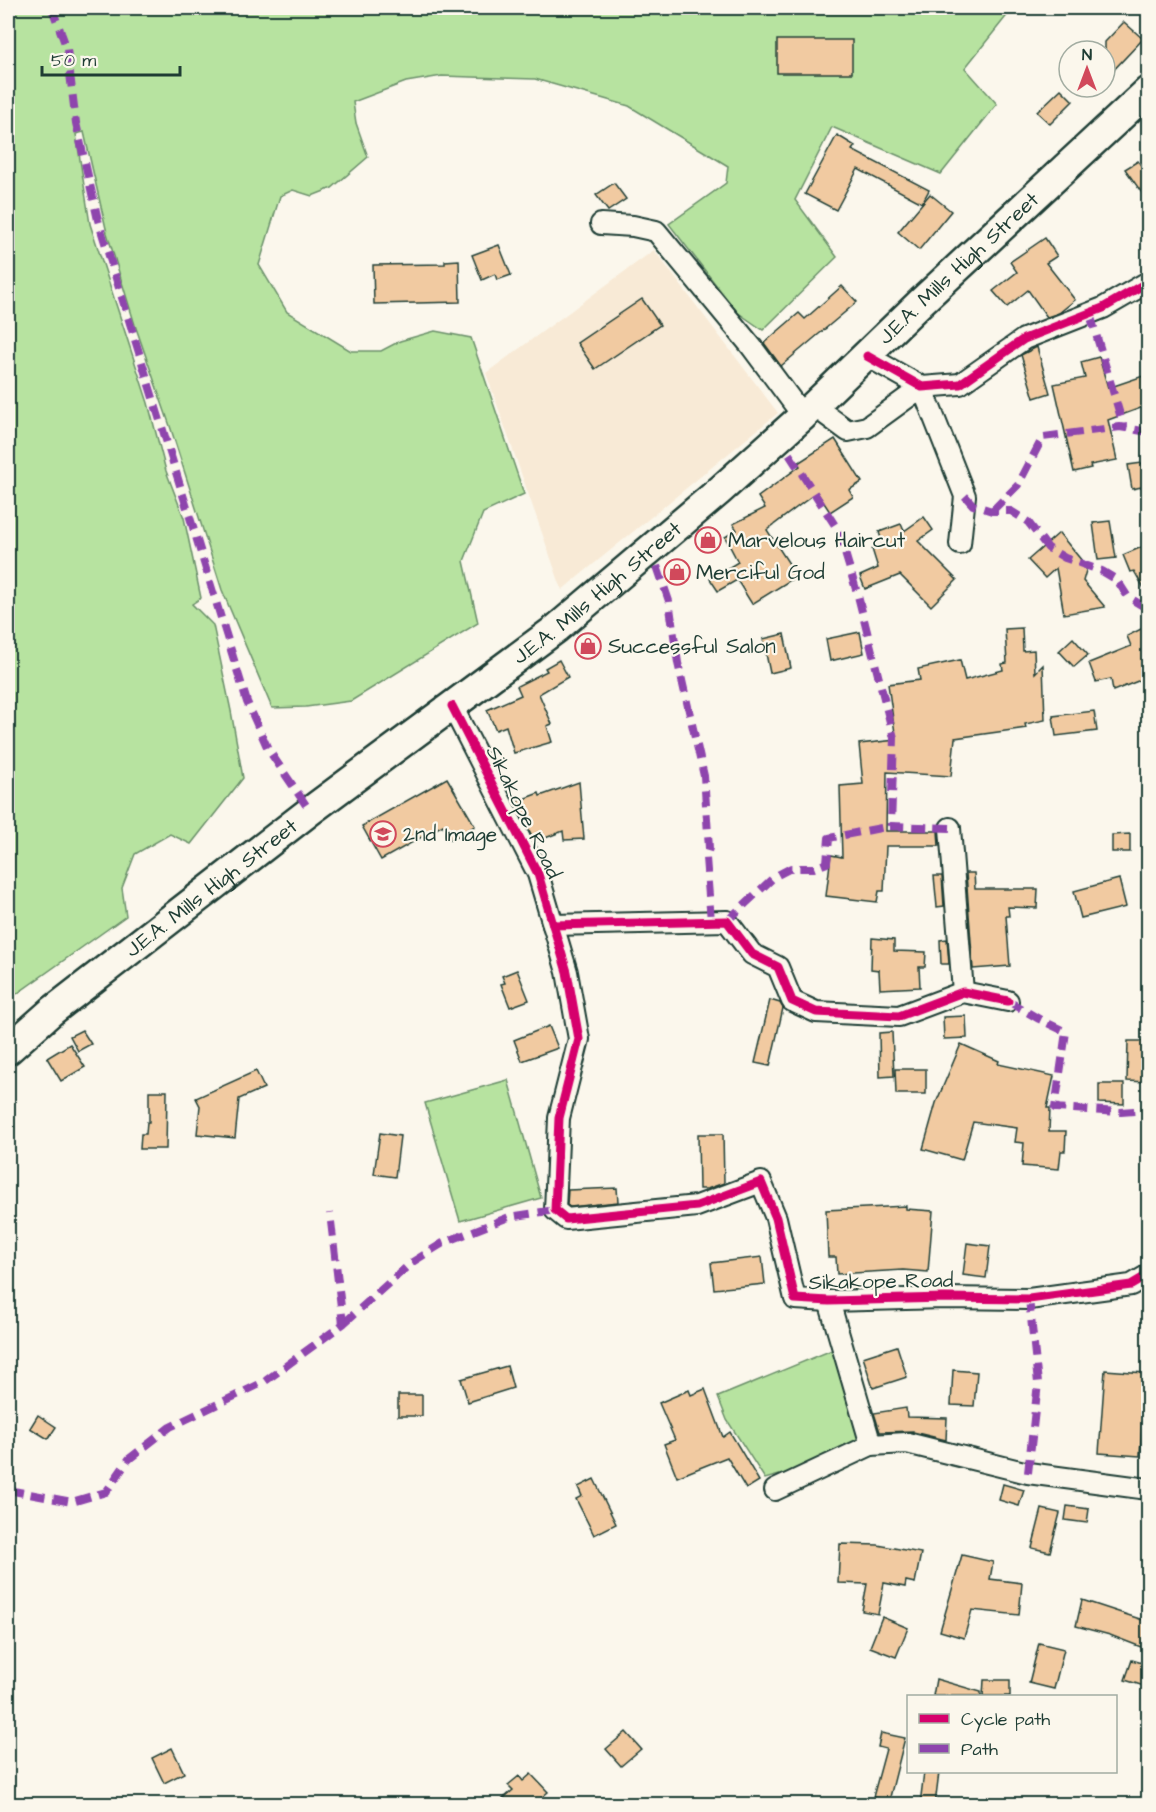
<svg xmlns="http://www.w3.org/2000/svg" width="1156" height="1812" font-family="'Architects Daughter',sans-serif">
<rect width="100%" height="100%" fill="#fbf7ec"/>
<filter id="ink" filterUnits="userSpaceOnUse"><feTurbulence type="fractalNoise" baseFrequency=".0167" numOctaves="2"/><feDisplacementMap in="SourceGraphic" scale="12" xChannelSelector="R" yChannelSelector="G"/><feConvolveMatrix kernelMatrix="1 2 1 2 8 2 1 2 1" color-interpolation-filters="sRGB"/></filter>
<g filter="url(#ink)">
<path fill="#f8ead6" d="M654,250l124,163 -216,177 -76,-217z"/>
<g fill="#b7e3a0" stroke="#6b906a" stroke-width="1.5">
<path d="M8,8h1005l-48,60 32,36 -56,70 -109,-47 -37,73 42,57 -74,73 -26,-18 -68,-88 57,-41 2,-17 -99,-60 -94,-27 -93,-3 -36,6 -53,20 3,21 12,34 -36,31 -20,8 -19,-6 -13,6 -21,69 28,47 64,39h30l19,-10 35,-10 36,7 53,156 -41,19 -19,48 14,62 -127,78 -45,6 -34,1 -50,-118 -51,-161 -36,-104 -28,-92 -23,-101 -8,2 14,90 58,179 18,68 18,47 17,80 -9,6 21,21 18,86 12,67 -52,66 -21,-10 -35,20 -13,34 4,28 -118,84z"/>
<path d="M508,1080l33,118 -81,23 -35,-118z"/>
<path d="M832,1350l33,86 -46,28 -54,15 -38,-59 -9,-23z"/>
</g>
<g fill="#f1caa1" stroke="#1f3d34" stroke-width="1.5">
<path d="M1124,22l19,17 -38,40v-37z"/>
<rect x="777" y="40" width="75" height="33"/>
<path d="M1061,89l12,12 -23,23 -13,-12z"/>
<path d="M837,135l18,11 -3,4 77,40 -7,13 -64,-34 -22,41 -31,-16z"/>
<path d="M1138,161l11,16v26l-24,-34z"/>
<path d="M614,183l12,16 -18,12 -12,-16z"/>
<path d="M930,194l21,17 -32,39 -21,-18z"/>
<path d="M1045,238l12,18 -11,7 29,37 -16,13 -12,4 -19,-27 -21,17 -14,-16 24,-19 -7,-10z"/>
<path d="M499,245l12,30 -14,5 -2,-6 -13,6 -10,-25z"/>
<path d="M459,260l1,42 -86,2 -1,-39 72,-1v-3z"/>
<path d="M842,286l15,16 -76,64 -17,-23 35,-30 6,6z"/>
<path d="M642,299l18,26 -65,44 -18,-26z"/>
<path d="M1037,347l13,46 -16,5 -13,-43z"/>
<path d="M1099,357l9,31 41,-14v31l-41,15 9,40 -27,5 1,3 -17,4 -20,-88 31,-6 -4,-16z"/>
<path d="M835,439l27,43 -13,8 4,7 -23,15 -13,-20 -50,38 30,46 -45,28 -15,-24 -19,11 -8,-12 28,-17 -13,-25 12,-7 -4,-6 32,-16 -7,-11 42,-31 -2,-3z"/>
<path d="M1142,463l4,23 -14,3 -4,-24z"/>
<path d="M924,517l9,13 -15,11 39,39 -26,26 -31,-31 -35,14 -5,-13 18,-8 -6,-19 11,-4 -4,-13 22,-8 3,7z"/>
<path d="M1110,521l6,37 -18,2 -5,-37z"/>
<path d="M1059,533l28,34 -4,14 22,26 -41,7 -8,-46 -11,10 -17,-18z"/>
<path d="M1149,544v53l-15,-26 -4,1 -7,-17z"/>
<path d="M1149,625v49l-7,3 1,2 -30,12 -2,-12 -15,3 -7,-19 42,-17 -4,-10z"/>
<path d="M1022,628l1,23 11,-1 1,23 8,-8 2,55 -20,4 1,4 -71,10 -4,38 -64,-4 -1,59h52l1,15h-53l-2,45h-5l-2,11 -51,-6 5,-41 11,2 -2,-71 23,-2 -4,-40 37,-4 -8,-56 32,-4 -2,-11 42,-9 5,20 38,-10 -1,-6 5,-1 -2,-34z"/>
<path d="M860,632l4,21 -34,8 -4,-22z"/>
<path d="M784,634l7,34 -21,5 -7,-34z"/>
<path d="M1073,638l15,17 -14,12 -15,-16z"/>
<path d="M559,660l9,17 -29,17 13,30 -5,2 5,16 -38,11 -8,-27 -10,4 -9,-20 34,-15 -4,-9 30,-15 -2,-3z"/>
<path d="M1094,711l3,20 -41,5 -3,-20z"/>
<path d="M447,778l28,48 -24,14 -8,-15 -62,35 -19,-34z"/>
<path d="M579,782l5,57 -20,1 -1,-9 -28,11 -20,-40 24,-9 1,3z"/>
<path d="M1130,834v18h-18v-17z"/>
<path d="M966,873h8l1,16h63l-1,19 -29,-1 1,9h-3l4,50 -37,3z"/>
<path d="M934,876h8l2,30 -7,1z"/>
<path d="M1119,879l7,28 -45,11 -7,-27z"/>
<path d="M872,938l22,2v11l32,1 -1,15h-6l1,20 -40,2 -1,-19 -8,-1z"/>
<path d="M947,939l2,25h-8l-1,-24z"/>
<path d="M517,970l12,30 -19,7 -9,-23 4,-1 -3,-7z"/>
<path d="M770,1000l10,3 3,5 -13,58 -15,-3z"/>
<path d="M966,1016l1,22 -23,1 -1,-22z"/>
<path d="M549,1026l9,22 -36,13 -8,-21z"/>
<path d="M82,1030l9,14 -13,7 -8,-15z"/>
<path d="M892,1032l2,44 -14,1 -1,-44z"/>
<path d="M1128,1041h21l-1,41 -21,-1z"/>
<path d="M70,1044l15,23 -24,14 -14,-23z"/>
<path d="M961,1044l38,17 -1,3 56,12 -7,32h3l-1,23h17l-1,20h-4l-2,18 -37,-3 2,-23 -9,-1 2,-14 -44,-6 -11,38 -39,-11 13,-46z"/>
<path d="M895,1069h31v25h-30z"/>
<path d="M256,1071l8,17 -25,11 -4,39 -38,-4 3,-28 -4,-8z"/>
<path d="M1099,1084h25v20l-25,-1z"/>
<path d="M149,1091h18l-1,58h-26l1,-15h5l1,-12h2z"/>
<path d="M380,1133l20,3 -5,41 -21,-3z"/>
<path d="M698,1134h25l1,49 -17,6h-8z"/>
<path d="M617,1188l1,14 -48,5 -3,-2 1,-15z"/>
<path d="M906,1206v3l27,2 -5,61 -25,-2 -66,4 -1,-17h-8l-2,-47z"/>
<path d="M967,1243l23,3 -4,32 -23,-3z"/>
<path d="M762,1257l3,27 -51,5 -3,-26z"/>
<path d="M897,1346l10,31 -34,11 -10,-31z"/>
<path d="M507,1366l6,22 -45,14 -7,-23z"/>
<path d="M953,1370l24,2 -3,34 -23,-1z"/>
<path d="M1105,1370l40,3 -5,83 -41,-3z"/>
<path d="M705,1389l18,48 7,-5 29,49 -13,8 -19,-32 -50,20 -13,-33 11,-4 -16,-37 30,-13 2,5z"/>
<rect x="398" y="1395" width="24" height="21"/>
<path d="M906,1408l1,9 40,1 -1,22 -33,-8v-1l-33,1 -6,-19z"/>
<path d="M38,1415l18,12 -8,12 -18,-11z"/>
<path d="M594,1479l22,45 -22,11 -18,-36 6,-3 -4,-9z"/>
<path d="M1003,1484l21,6 -5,16 -20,-6z"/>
<path d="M1067,1506l22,3 -2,14 -22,-3z"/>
<path d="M1042,1509l18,4 -10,39 -18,-4z"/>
<path d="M840,1544l38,1 43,8 -6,30 -9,-2 -1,6 -21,-4 -6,31 -16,-3 5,-27 -29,-1z"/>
<path d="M962,1555l31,7 -3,17 32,4 -3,32 -47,-5 -8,28 -24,-7z"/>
<path d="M1082,1600l67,22 -8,25 -31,-12 -34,-9z"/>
<path d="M882,1617l26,11 -12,29 -26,-10z"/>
<path d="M1039,1643l25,6 -10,40 -25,-6z"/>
<path d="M1132,1660l17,5 -5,21 -19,-6z"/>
<path d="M936,1679l45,13v4h-48z"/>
<path d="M984,1680h26v16h-27z"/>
<path d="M626,1732l15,17 -20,17 -15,-17z"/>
<path d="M881,1733l24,5 -16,63 -16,-4 13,-48 -8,-2z"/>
<path d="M172,1748l12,25 -20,10 -12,-25z"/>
<path d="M924,1772h15l-4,32h-15z"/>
<path d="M531,1774l17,18 -14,12h-37l16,-14 -5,-5 11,-9 4,5z"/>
</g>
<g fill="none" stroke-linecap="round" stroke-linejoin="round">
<g stroke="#1f3d34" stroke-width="24">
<g id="minor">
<path d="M601,224l32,2 23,5 95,115 52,70"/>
<path d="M867,356l55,31 38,-3 64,-45 79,-31 45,-26"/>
<path d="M814,406l34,25 19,-4 55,-40 43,109 -5,48"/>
<path d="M452,706l86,168 29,98 12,67 -20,79 -4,92 11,9 131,-13 64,-24 15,36 19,81 34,2 115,-3 85,1 102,-14 17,-10"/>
<path d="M950,828l13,164"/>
<path d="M553,925l174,-4 25,33 26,13 14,34 24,11 83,4 64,-24 45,9"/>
<path d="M829,1301l42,144 36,-2 121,30 120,16"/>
<path d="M775,1490l96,-45"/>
</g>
</g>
<g stroke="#1f3d34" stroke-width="33">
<g id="highway">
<path id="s1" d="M8,1050l44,-39 258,-200 247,-183 161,-136 85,-76 118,-114 227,-211"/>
</g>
</g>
<use href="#minor" stroke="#fbf7ec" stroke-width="20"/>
<use href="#highway" stroke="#fbf7ec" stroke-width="28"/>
<g stroke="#8e44ad" stroke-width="8" stroke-dasharray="15 8" stroke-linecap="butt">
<path d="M49,8l4,3 14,38 9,74 22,97 149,482 21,47 42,62"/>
<path d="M1090,314l34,114"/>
<path d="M789,454l49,76 20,66 36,142 -3,88"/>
<path d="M965,496l8,9 19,6h19l17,11 20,26 17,10 37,13 15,9 11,17 20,12"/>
<path d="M992,511l26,-26 25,-48 77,-10 28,5"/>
<path d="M657,566l12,35 9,62 26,113 5,72 -3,10 5,63"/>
<path d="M727,921l47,-44 17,-9h23l13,-5 2,-25 62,-12 59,2"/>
<path d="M1008,1001l31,18 27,13 -11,76 66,4 27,-2"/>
<path d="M343,1324l68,-61 32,-20 66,-26 46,-7"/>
<path d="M1028,1473l10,-90 -9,-84"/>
<path d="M8,1490l64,12 34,-10 23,-33 41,-32 94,-45 79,-58 -13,-111"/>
</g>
<g stroke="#fbf7ec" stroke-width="13">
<g id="cycleway">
<path d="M867,356l55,31 38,-3 64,-45 79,-31 45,-26"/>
<path d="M452,706l86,168 29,98 12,67 -20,79 -4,92 11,9 131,-13 64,-24 15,36 19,81 34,2 115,-3 85,1 102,-14 17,-10"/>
<path d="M553,925l174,-4 25,33 26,13 14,34 24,11 83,4 64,-24 45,9"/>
</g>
</g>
<use href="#cycleway" stroke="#d6006c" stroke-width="9"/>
</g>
</g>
<defs>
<g id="shop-ring" transform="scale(1.35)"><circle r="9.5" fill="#fbf7ec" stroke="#d1495b" stroke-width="1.5"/><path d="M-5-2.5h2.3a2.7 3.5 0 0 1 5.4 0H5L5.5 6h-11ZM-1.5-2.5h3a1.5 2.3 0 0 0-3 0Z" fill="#d1495b"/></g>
<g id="school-ring" transform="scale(1.35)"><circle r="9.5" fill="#fbf7ec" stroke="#d1495b" stroke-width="1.5"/><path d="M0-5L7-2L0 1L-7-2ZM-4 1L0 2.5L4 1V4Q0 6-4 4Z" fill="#d1495b"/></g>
</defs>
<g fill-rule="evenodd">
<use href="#shop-ring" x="708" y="540"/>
<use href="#shop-ring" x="677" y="572"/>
<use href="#shop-ring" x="588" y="646"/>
<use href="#school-ring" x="383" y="834"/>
</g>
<g text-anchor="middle" stroke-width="4.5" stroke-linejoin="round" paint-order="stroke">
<g font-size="21" fill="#1f3d34" stroke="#fbf7ec">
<text dy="7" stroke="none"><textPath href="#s1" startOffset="1232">J.E.A. Mills High Street</textPath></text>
<text dy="7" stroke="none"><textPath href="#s1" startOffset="746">J.E.A. Mills High Street</textPath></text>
<text transform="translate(524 812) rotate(64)" y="7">Sikakope Road</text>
<text dy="7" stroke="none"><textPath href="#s1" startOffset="260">J.E.A. Mills High Street</textPath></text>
<text transform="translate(881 1281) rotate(-1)" y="7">Sikakope Road</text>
</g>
<g font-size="21" fill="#1f3d34" stroke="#fbf7ec" text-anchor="start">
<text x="728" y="547">Marvelous Haircut</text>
<text x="696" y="579">Merciful God</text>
<text x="608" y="653">Successful Salon</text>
<text x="403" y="841">2nd Image</text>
</g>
</g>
<rect width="1156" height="1812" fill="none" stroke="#fbf7ec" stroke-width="30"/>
<rect x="15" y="15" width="1126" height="1782" fill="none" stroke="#1f3d34" stroke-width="2" filter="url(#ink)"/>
<rect x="907" y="1695" width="210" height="78" fill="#fbf7ec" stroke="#a3ada2" stroke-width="1.5"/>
<rect x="919" y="1714" width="30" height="9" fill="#d6006c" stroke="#a3ada2" stroke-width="1.5"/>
<text x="961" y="1725" font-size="18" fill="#1f3d34">Cycle path</text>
<rect x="919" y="1744" width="30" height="9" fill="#8e44ad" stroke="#a3ada2" stroke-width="1.5"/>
<text x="961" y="1755" font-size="18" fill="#1f3d34">Path</text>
<g transform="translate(1087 69)"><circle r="28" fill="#fbf7ec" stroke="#a3ada2" stroke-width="1.5"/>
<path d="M0-4.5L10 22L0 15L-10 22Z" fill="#d1495b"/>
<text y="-9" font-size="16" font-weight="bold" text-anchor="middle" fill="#1f3d34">N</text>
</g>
<path d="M42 66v9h138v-9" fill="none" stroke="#1f3d34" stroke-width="3"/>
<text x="51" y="66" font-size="18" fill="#1f3d34" stroke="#fbf7ec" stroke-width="4.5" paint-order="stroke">50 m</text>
</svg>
